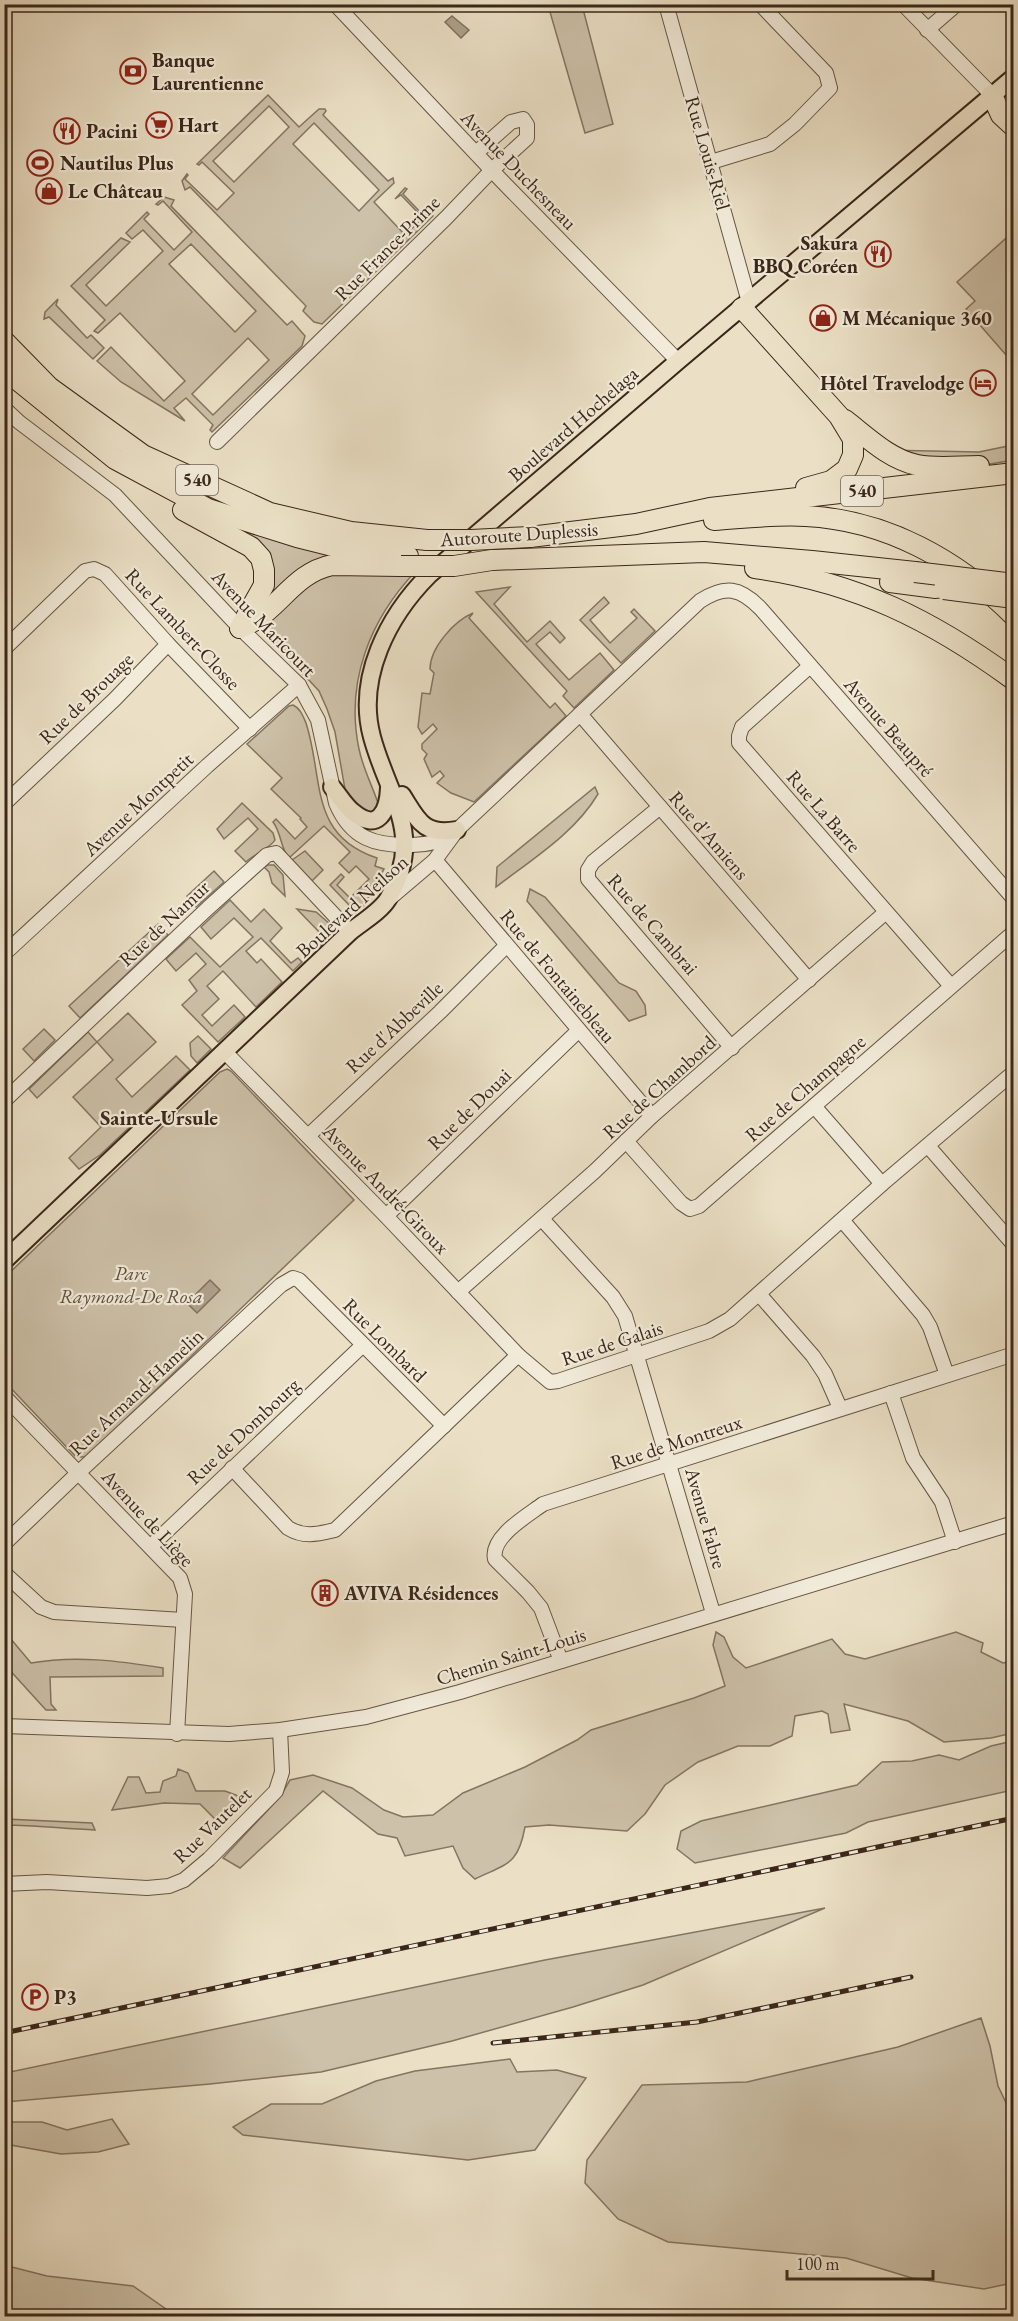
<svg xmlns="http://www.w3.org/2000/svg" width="1018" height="2321" font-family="'EB Garamond',serif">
<rect width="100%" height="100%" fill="#ebe0c6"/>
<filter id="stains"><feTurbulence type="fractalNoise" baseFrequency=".00333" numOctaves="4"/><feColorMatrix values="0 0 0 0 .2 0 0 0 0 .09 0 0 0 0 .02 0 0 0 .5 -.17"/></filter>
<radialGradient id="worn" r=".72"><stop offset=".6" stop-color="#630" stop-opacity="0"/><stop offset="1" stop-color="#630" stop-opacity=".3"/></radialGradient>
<g fill="#cdc1a9" stroke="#847462" stroke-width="1.5" fill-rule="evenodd">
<path d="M548,5h34l31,119 -28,9z"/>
<path d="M268,95l31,32 20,-18h6l1,2 -3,4 65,66 5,-3 1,5 -20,19 31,33 18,-17 -22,-23 -6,4 10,-11 2,1 -4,5 21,22 6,-4 3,4 -111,108 -8,-2 -11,-11 3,-5 -116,-119 -5,3 -3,-9 5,-7 1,1 -3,4 32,31 17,-17 -32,-31 -3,3 -2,-1zM269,106l20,21 -55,55 -21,-21zM314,123l65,67 -20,21 -66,-67z"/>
<path d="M164,197l10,3 -3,6 116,119 5,-4 13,15 -3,10 -90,86 -2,-2 3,-5 -27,-27 -12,10 11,13 -64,-39 -24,-21 14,-14 53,54 21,-20 -65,-68 -22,20 -4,-2 11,-11 -34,-34 50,-48 9,4 -44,43 20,21 57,-55 -20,-21 -11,9 -6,-6 21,-21 2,2 -5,5 30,31 18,-18 -29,-31 -5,4 -2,-1zM191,244l65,67 -21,21 -66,-68zM248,338l21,22 -56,55 -21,-21z"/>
<path d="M1013,232v131l-47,-54 9,-8 -18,-19z"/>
<path d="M58,299l-2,6 31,33 4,-3 13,13 -11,11 -44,-42 -5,2 1,-7z"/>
<path d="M1013,445v15l-34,6 -95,-16 95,2z"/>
<path d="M198,510l142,44 -2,7 -82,53 16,-41z"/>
<path d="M416,571c-46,48 -71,111 -57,178 4,20 14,38 20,57l-1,3 -13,7 -19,-21 -11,-63 -8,-23 -8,-18 -52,-56 -2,-12 47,-48z"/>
<path d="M510,587l-16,17 33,38 23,-21 15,17 -5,5 -10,-11 -14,12 33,36 31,-27 14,17 -40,38 -11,-12 4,-5 -91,-99z"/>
<path d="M604,597l5,6 -19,17 20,23 27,-25 -6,-6 3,-3 21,22 -34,32 -41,-43z"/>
<path d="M473,613l-4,5 81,90 5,-5 11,13 -92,86 -23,-9 -14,-10 7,-7 -4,-5 -8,6 -8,-18 3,-5 -5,-5v-5l15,-15 -4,-5 -11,10 -4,-7 4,-34 8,1 4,-21 -4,-4c0,-21 24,-48 43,-56z"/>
<path d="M293,705c7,3 10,11 13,18 18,55 2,112 71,135l-2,8 9,3 -19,35 -8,8 -11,5 -3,-2 6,-10 -19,-20 11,-11 3,3 -7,8 13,13 19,-19 -13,-13 -7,7 -10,-10 11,-11 -26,-26 -35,32c-9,-10 -7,-24 -16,-36l3,-3 19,20 12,-12 -7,-8 1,-1 -30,-29 11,-11 -35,-34 42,-38z"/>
<path d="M595,787l3,7c-23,39 -67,66 -102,93l1,-20z"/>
<path d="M242,803l31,30 2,7c-4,7 -20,14 -29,22l-11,-11 23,-22 -10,-11 -24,21 -7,-10z"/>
<path d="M305,851l18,19 -11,11 -20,-21z"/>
<path d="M268,865h6l9,10 2,21 -13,-13 -3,-11 -5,-5z"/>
<path d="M214,871l10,11 -28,25 -9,-11z"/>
<path d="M530,889l15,8 74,86 17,8 9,14 1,10 -17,6 -102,-120z"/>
<path d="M230,900l21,22 13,-13 18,19 -12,13 21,22 7,-5 4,4 -9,9 -32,-33 -15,13 11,12 4,-4 21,23 -26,25 -33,-36 -16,15 12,13 -17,16 10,11 22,-21 11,12 -27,25 -36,-37 15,-14 -8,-11 17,-16 -10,-11 -20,18 -10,-12 24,-22 30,30 33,-30 -19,-19 -23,21 -10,-12z"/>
<path d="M297,909l19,3 14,12 1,11 -10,10 -5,-5 5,-6z"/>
<path d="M158,924l10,11 -88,83 -11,-12z"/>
<path d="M128,1013l28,29 -40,37 16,18 44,-41 14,14 -90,85 -21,14 -10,-11 32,-31 -28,-30 40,-37 -16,-18 -60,56 -8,-9 59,-57 9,10z"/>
<path d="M44,1029l11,11 -21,21 -11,-12z"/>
<path d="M198,1036l13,13 -14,14 -6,-7 -1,-13z"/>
<path d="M227,1069l4,2 123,129 -268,257h-10l-71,-75v-105l215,-205z"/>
<path d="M5,1632l26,31c44,-8 89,-2 132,5v8l-113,1 1,27 5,6h-10l-41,-45z"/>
<path d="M716,1632l8,5 9,20 13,11 86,-29 13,15 20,5 91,-27 27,11 -2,9 22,11 10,-2v72l-22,5 -47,4 -36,-21 -64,-17 6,26 -19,3 -3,-19 -6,-3 -27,5 -3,20 -22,10h-32l-40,16 -33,23 -20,29 -18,17 -78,-6 -24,2c-7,38 -17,36 -50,52l-12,-11 -10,-22 -48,10 -8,-18 -19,-4 -55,-43 -83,77 -17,-10 57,-61 10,-17 23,-5 39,13 32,22 19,7 30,-2 30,-22 62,-26 52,-27 14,-10 103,-32 31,-12 -12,-41z"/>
<path d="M1013,1741v49l-145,32 -22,11 -151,30 -18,-14 4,-18 20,-10 156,-36 25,-23 30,-1 27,-6 20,5 32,-14z"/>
<path d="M178,1769l10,4 8,18h29l24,9 -34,19 -15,-15 -36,-1 -52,7 16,-33h11l7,16 14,-1 3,-11 13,-5z"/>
<path d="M5,1819l87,4 3,7c-30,-1 -60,-5 -90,-5z"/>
<path d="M825,1908l-182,77 -70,22 -121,34 -131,31 -111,12 -205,18v-29l540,-113z"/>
<path d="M981,2018l9,28 8,40 14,29h1l1,164 -2,4 -28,6 -72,-11 -66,-20 -178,-16 -50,-23 -33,-36 2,-23 55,-75 105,-3 151,-35z"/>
<path d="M510,2059l7,13 40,-2 29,8 -51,72 -67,10 -225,-25 -10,-8 38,-23h51l54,-23 39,-10z"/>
<path d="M112,2119l17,25 -31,8 -37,2 -56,-10v-22h37l25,8z"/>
<path d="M4,2265l43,11 86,10 43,30h-171z"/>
</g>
<g fill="#afa18c" stroke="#80705e" stroke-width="1.5">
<path d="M452,16l17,14 -8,8 -16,-16z"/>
<path d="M210,1280l10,10 -23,23 -10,-10z"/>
</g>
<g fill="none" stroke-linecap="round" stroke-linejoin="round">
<g stroke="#665545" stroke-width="16">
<g id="minor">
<path d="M335,4l166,176 177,181"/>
<path d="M666,4l83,298"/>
<path d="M903,4l89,91"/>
<path d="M927,30l30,-26"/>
<path d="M711,162l59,-18 25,-20 35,-36 -4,-15 -66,-69"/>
<path d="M4,408l15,14 96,73 125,133 59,57 19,35 18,83c15,36 39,43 76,42 15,-1 27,-2 40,-12"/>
<path d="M217,442l229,-224 46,-48 35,-32v-13l-4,-6 -12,3 -35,31"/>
<path d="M4,649l81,-78 9,-2 11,5 63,70 82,85"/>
<path d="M810,666l-68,61 -3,9v7l212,243"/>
<path d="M580,714l229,266"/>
<path d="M4,804l111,-105 53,-55"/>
<path d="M660,807l-67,55 -5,8v9l144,169"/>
<path d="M435,860l217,256"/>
<path d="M389,899l46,-39 22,-30 243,-229c25,-16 40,-14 61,8l253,290"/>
<path d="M4,954l203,-188 92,-81"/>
<path d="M225,1052l161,164 132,139 32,27 8,-1 151,-50 21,-12 152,-135 132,-112"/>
<path d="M4,1101l204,-193 59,-53 9,-2 74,79"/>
<path d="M814,1106l68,78"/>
<path d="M308,1136l132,-124 66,-66"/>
<path d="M626,1141l55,62 9,6 9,-3 315,-274"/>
<path d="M928,1146l86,99"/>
<path d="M386,1216l192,-185"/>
<path d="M542,1219l71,78 12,19 88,297"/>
<path d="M842,1220l81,95 7,12 17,48"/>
<path d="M458,1292l137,-121 57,-55 234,-204"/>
<path d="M759,1294l54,62 12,18 15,34"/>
<path d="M891,1393l22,65 29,44 13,40"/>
<path d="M4,1396l176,182 5,16 -8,140"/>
<path d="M232,1468l56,60c16,10 30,6 47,2l183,-175"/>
<path d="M4,1544l74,-71 203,-188 12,-7 6,2 145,146"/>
<path d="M151,1546l212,-201"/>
<path d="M4,1573l37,34 13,5 129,8"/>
<path d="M561,1661l-20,-53 -13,-16 -33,-33c-5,-22 32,-43 48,-55l471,-150"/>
<path d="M4,1726l225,8 51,-4 86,-13 94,-25 554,-169"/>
<path d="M4,1884l43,-2 100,6 22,-2 15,-6 25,-21 67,-68 6,-19 -2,-42"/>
</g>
</g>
<g stroke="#3a271a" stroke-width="20">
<g id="major">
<path d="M332,787c7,8 13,19 21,25 25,21 35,-1 36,-24"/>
<path d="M402,795c16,25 21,41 55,35"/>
<path d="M4,1261l346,-329c12,-10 30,-20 38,-33 38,-64 0,-102 -16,-162 -16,-59 16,-121 57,-162l249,-214 336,-284"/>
</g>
</g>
<g stroke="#3a271a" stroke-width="22">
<g id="highway">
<path d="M992,95l9,20 13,12"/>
<path d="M742,308l97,108 14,23v16l-6,14 -16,12 -25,7"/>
<path d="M4,341l45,46 94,68 127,58 81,19 76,8"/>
<path d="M4,369l111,90 93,50 89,28 32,8 79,11"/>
<path d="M845,420c22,17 44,39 72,45 20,4 42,1 62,1"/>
<path d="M183,510l68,37 10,11 3,12v15l-24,43"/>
<path d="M714,520c30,-2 62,-6 92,-4 80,4 152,44 208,100"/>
<path d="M530,537l106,-13 74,-16 304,-35"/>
<path d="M492,560l212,-8 108,9 103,11"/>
<path d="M755,568c101,14 177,52 259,112"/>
<path d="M890,582l46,6"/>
<path d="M240,628c6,-3 12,-5 17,-9 26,-18 41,-47 75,-54l69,1"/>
</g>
</g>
<use href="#minor" stroke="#f2ebda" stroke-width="14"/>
<use href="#major" stroke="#ebe0c6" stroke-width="16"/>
<use href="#highway" stroke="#ebe0c6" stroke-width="20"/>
<g stroke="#3a271a" stroke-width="5">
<g id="rail">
<path d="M4,2033l1010,-215"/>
<path d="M493,2043l204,-21 214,-45"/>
</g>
</g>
<use href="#rail" stroke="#f2ebda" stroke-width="3" stroke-dasharray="9" stroke-linecap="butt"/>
<g stroke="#3a271a" stroke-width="22" stroke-linecap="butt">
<g id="highway-bridge">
<path d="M427,540h44l59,-3"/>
<path d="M401,566h53l38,-6"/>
<path d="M915,572l99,12"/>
<path d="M944,589l70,9"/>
</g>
</g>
<use href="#highway-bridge" stroke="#ebe0c6" stroke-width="20"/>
</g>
<defs>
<g id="bank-ring" transform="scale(1.35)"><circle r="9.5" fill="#f2ebda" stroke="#8f2418" stroke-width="1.5"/><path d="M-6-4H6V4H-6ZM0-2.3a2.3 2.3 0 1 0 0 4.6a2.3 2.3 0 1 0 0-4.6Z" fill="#8f2418"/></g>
<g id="supermarket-ring" transform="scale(1.35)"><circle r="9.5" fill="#f2ebda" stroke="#8f2418" stroke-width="1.5"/><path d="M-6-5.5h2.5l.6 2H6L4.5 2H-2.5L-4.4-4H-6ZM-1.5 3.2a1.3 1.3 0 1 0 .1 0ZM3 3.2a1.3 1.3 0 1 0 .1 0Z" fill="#8f2418"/></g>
<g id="restaurant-ring" transform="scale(1.35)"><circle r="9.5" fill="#f2ebda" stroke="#8f2418" stroke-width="1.5"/><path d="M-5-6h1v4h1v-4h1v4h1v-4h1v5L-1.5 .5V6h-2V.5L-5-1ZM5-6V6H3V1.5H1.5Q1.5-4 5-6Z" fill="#8f2418"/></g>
<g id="stadium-ring" transform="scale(1.35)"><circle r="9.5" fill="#f2ebda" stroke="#8f2418" stroke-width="1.5"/><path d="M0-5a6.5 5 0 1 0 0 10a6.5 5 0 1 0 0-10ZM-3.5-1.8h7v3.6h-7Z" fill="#8f2418"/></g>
<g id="shop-ring" transform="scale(1.35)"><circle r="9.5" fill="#f2ebda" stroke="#8f2418" stroke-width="1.5"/><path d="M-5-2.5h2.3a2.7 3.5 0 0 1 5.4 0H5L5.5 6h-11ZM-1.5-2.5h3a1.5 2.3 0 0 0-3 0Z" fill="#8f2418"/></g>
<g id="hotel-ring" transform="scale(1.35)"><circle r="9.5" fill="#f2ebda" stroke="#8f2418" stroke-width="1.5"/><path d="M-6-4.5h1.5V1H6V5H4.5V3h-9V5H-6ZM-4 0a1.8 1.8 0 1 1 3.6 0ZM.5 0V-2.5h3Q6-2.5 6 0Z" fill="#8f2418"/></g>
<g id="building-ring" transform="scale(1.35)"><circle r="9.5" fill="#f2ebda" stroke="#8f2418" stroke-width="1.5"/><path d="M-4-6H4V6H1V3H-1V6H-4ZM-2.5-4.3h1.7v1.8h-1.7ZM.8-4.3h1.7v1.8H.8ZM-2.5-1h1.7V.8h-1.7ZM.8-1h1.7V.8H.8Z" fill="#8f2418"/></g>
<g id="parking-ring" transform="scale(1.35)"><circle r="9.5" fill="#f2ebda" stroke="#8f2418" stroke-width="1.5"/><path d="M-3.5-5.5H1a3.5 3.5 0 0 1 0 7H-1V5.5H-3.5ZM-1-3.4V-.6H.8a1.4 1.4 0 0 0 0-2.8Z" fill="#8f2418"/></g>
</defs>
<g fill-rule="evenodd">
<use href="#bank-ring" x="133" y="71"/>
<use href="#supermarket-ring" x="159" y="125"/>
<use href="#restaurant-ring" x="67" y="131"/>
<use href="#stadium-ring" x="40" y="163"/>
<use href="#shop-ring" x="49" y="191"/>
<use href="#restaurant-ring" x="878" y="254"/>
<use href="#shop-ring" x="823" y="318"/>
<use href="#hotel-ring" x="983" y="383"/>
<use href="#building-ring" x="325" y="1593"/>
<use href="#parking-ring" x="35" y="1997"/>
</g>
<g text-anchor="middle" stroke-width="4.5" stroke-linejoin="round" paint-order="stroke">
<g fill="#f2ebda" stroke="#716254" stroke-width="1.5">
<rect x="176" y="465" width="42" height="30" rx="4.5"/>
<rect x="841" y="476" width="42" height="30" rx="4.5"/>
</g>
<g font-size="18" font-weight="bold" fill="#3a271a">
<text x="197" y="486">540</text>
<text x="862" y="497">540</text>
</g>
<g font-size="20" font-weight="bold" fill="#3a271a" stroke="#f2ebda" text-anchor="start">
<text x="152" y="67">Banque<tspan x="152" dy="23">Laurentienne</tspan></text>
<text x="178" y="132">Hart</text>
<text x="86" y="138">Pacini</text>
<text x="60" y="170">Nautilus Plus</text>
<text x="68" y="198">Le Château</text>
<text x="858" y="250" text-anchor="end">Sakura<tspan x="858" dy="23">BBQ Coréen</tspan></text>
<text x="842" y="325">M Mécanique 360</text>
<text x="964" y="390" text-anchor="end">Hôtel Travelodge</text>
<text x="344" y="1600">AVIVA Résidences</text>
<text x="54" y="2004">P3</text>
</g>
<g font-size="20" fill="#3a271a" stroke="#f2ebda">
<text transform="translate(708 153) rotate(74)" y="7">Rue Louis-Riel</text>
<text transform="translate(519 170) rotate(46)" y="7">Avenue Duchesneau</text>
<text transform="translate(387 248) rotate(-45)" y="7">Rue France-Prime</text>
<text transform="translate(573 424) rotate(-41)" y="7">Boulevard Hochelaga</text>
<text transform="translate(519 534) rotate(-4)" y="7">Autoroute Duplessis</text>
<text transform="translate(264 623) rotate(46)" y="7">Avenue Maricourt</text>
<text transform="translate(183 629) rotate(47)" y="7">Rue Lambert-Closse</text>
<text transform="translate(86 698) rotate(-44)" y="7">Rue de Brouage</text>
<text transform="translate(889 727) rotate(49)" y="7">Avenue Beaupré</text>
<text transform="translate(138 804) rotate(-43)" y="7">Avenue Montpetit</text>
<text transform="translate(824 811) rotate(49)" y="7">Rue La Barre</text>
<text transform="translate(709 835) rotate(49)" y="7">Rue d'Amiens</text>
<text transform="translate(352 906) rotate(-42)" y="7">Boulevard Neilson</text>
<text transform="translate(164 923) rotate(-43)" y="7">Rue de Namur</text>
<text transform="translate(653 924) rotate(49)" y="7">Rue de Cambrai</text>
<text transform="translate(558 976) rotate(50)" y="7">Rue de Fontainebleau</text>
<text transform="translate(394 1027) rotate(-43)" y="7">Rue d'Abbeville</text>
<text transform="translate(659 1087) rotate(-42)" y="7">Rue de Chambord</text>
<text transform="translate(805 1088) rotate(-41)" y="7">Rue de Champagne</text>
<text transform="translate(469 1109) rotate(-44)" y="7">Rue de Douai</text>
<text transform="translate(386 1189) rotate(46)" y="7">Avenue André-Giroux</text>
<text transform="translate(385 1340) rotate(45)" y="7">Rue Lombard</text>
<text transform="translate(612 1343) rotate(-18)" y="7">Rue de Galais</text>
<text transform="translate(136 1392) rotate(-43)" y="7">Rue Armand-Hamelin</text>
<text transform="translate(243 1431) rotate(-43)" y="7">Rue de Dombourg</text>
<text transform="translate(676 1442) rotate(-18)" y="7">Rue de Montreux</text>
<text transform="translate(148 1518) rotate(47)" y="7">Avenue de Liège</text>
<text transform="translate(706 1518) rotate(74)" y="7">Avenue Fabre</text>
<text transform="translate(511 1656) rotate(-17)" y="7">Chemin Saint-Louis</text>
<text transform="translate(212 1825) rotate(-44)" y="7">Rue Vautelet</text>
</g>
<g font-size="20" font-style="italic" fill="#5f4e3e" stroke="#f2ebda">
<text x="131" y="1280">Parc<tspan x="131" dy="23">Raymond-De Rosa</tspan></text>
</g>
<g font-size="21" font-weight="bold" fill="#3a271a" stroke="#f2ebda">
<text x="159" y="1125">Sainte-Ursule</text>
</g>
</g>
<rect width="1018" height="2321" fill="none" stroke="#ebe0c6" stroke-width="24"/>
<rect x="6" y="6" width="1006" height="2309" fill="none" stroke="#3a271a" stroke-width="3"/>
<rect x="12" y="12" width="994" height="2297" fill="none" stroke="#3a271a" stroke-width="1.5"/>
<path d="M787 2270v9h146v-9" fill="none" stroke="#3a271a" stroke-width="3"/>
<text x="796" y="2270" font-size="18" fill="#3a271a" stroke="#f2ebda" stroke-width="4.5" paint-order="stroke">100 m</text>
<rect width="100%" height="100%" filter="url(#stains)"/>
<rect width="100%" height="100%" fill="url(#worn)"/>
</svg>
